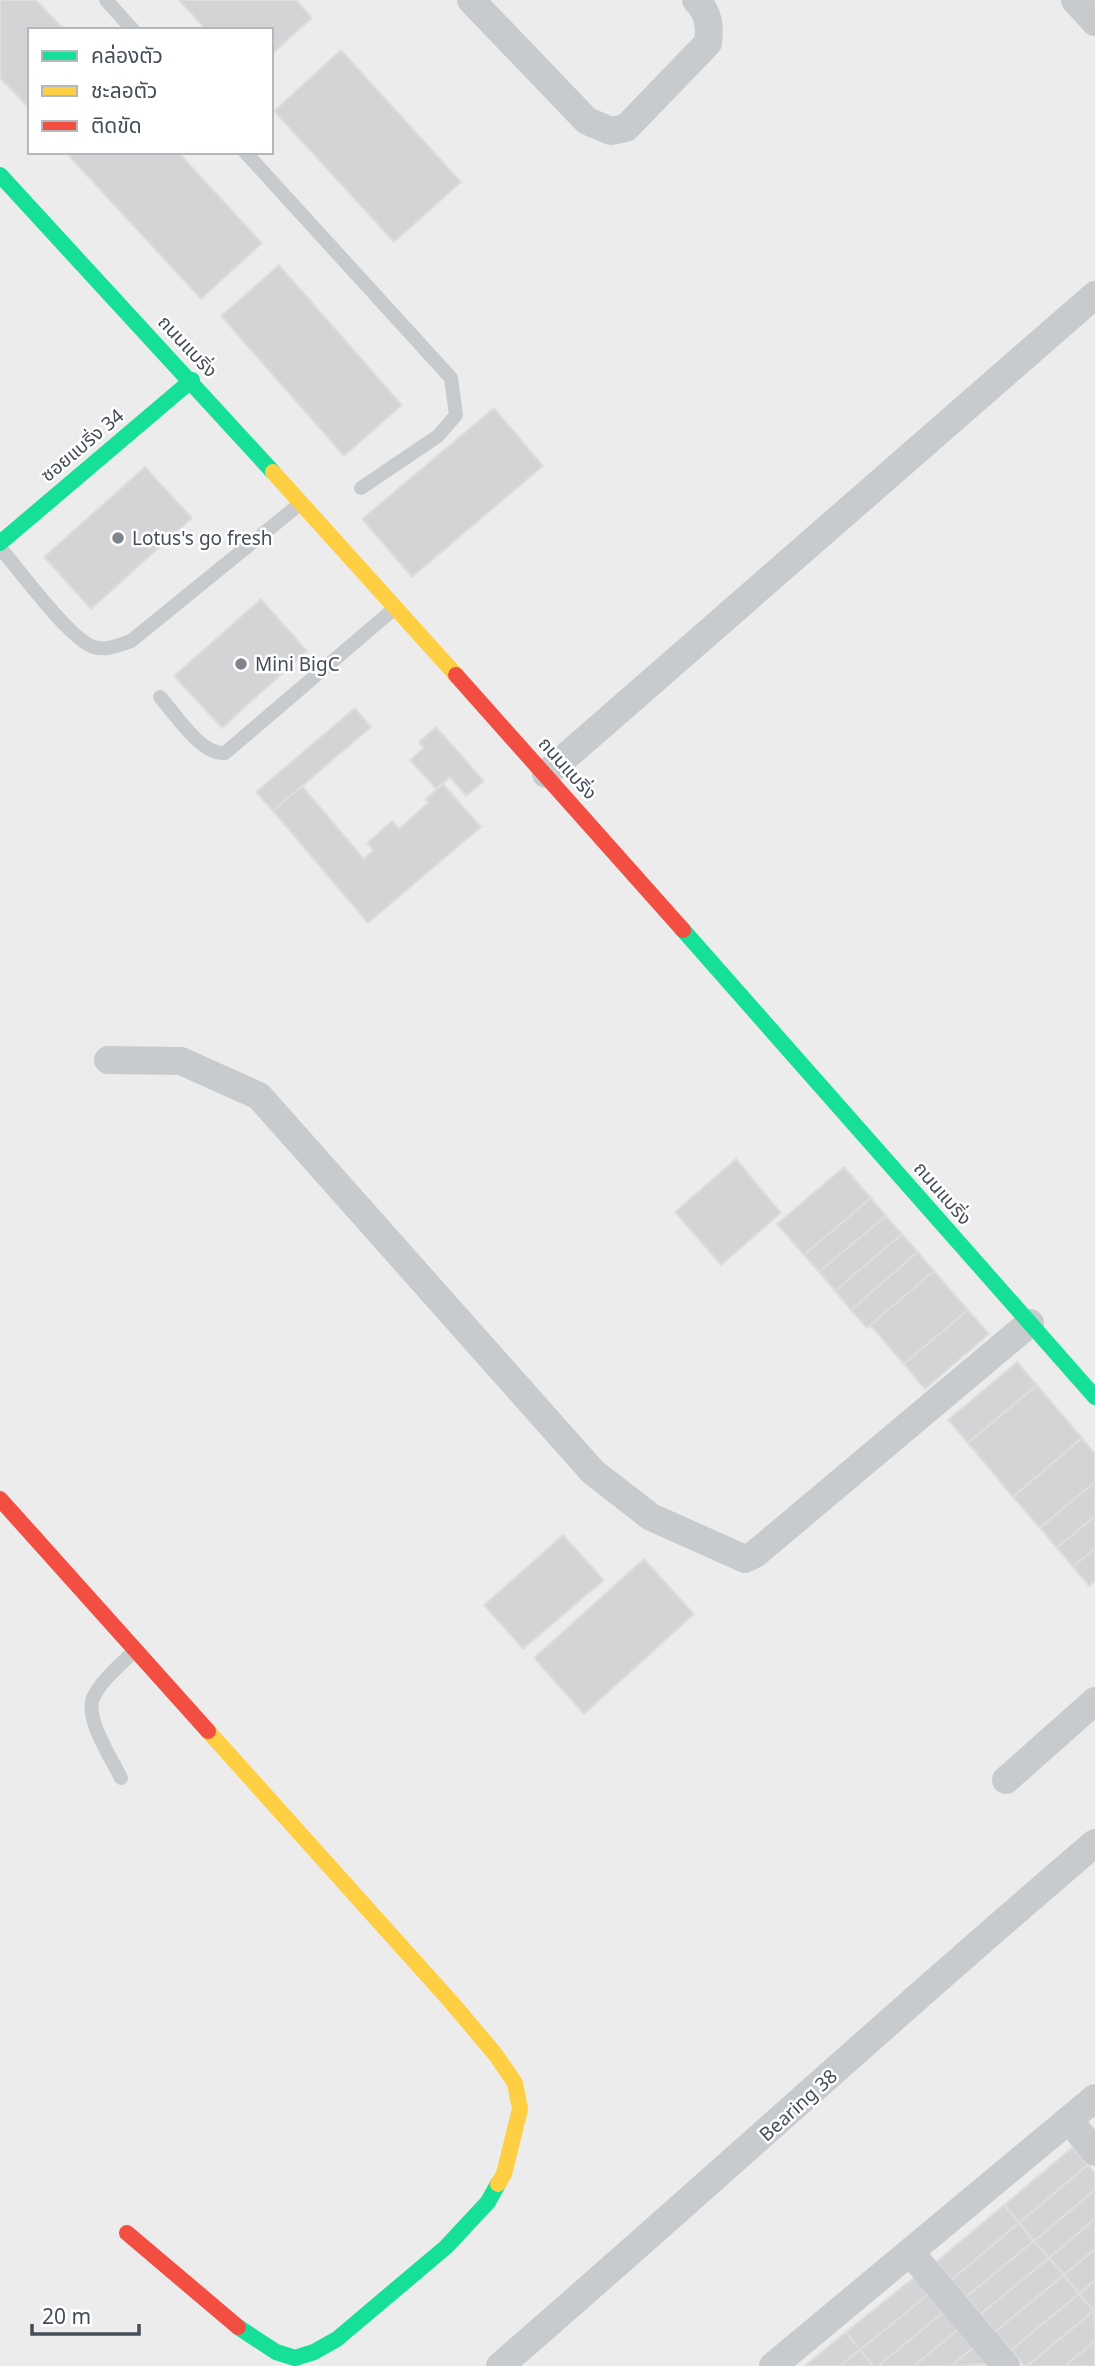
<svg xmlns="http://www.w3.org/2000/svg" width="1095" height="2366" font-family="'Noto Sans','Noto Sans Thai',sans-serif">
<rect width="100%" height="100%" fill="#edecec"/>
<g fill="#d4d4d6" stroke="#dededf" stroke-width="2">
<path d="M0,0h36l29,30h-35v79l-30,-31z"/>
<path d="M179,0h117l16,18 -41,37v-25h-65z"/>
<path d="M341,50l120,132 -67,60 -120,-131z"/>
<path d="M73,152h105l84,91 -61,56 -132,-143z"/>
<path d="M279,265l123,140 -58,51 -123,-140z"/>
<path d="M494,408l49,58 -131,111 -50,-58z"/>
<path d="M145,467l47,51 -101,91 -47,-52z"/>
<path d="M261,599l46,52 -85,77 -48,-52z"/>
<path d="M355,708l16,19 -98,84 -17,-19z"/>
<path d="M436,727l48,54 -18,15 -16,-19 -14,12 -26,-29 14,-12 -5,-6z"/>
<path d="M443,784l38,43 -113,96 -95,-112 29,-25 62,73 9,-9 -6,-7 25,-22 7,8 29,-26 -2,-4z"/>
<path d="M736,1159l45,54 -60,52 -46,-53z"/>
<path d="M844,1167l27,31 -67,57 -27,-31z"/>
<path d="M871,1198l15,18 -67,56 -15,-17z"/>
<path d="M886,1216l16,18 -67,57 -16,-19z"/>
<path d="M902,1234l16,18 -67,58 -16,-19z"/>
<path d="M918,1252l16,19 -67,57 -16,-18z"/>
<path d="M934,1271l34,39 -64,54 -34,-39z"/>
<path d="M968,1310l21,24 -64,55 -21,-25z"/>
<path d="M1017,1362l20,23 -69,58 -20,-23z"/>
<path d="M1037,1385l45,53 -69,59 -45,-54z"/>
<path d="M1082,1438l13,16v28l-55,46 -27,-31z"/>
<path d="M1095,1482v34l-38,32 -17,-20z"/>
<path d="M1095,1516v32l-22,19 -16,-19z"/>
<path d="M563,1535l41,45 -81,69 -39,-44z"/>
<path d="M1095,1548v33l-6,5 -16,-19z"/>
<path d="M644,1559l50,55 -110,100 -50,-56z"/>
<path d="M1073,2147l15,18 -69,58 -15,-18z"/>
<path d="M1088,2165l7,8v17l-61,51 -15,-18z"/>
<path d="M1095,2190v29l-46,39 -15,-17z"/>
<path d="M1004,2205l15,18 -68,57 -15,-18z"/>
<path d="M1095,2219v30l-31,26 -15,-17z"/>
<path d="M1019,2223l15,18 -68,56 -15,-17z"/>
<path d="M1034,2241l15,17 -68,56 -15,-17z"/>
<path d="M1095,2249v31l-16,14 -15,-19z"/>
<path d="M1049,2258l15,17 -69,57 -14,-18z"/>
<path d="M1064,2275l15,19 -68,56 -16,-18z"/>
<path d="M916,2276l14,17 -70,57 -14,-18z"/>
<path d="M1095,2280v30l-1,1 -15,-17z"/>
<path d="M930,2293l15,18 -67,55h-5l-13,-16z"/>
<path d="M1079,2294l15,17 -67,55h-3l-13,-16z"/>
<path d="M945,2311l14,18 -45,37h-36z"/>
<path d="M1094,2311l1,30 -30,25h-38z"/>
<path d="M959,2329l15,18 -23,19h-37z"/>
<path d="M846,2332l14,18 -20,16h-35z"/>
<path d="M1095,2341v25h-30z"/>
<path d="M974,2347l15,17 -38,2z"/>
<path d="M860,2350l13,16h-33z"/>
</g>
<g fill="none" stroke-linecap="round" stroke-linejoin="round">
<g stroke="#c8cbcd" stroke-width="14">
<path d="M106,0l27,30"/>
<path d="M245,152l206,226 5,37 -18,21 -77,52"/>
<path d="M0,548c18,20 71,93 94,99 12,4 25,-2 37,-6l170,-138"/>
<path d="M160,697c16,18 41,58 65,56l170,-145"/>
<path d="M121,1778c-10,-21 -38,-61 -27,-82 9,-18 28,-32 41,-46"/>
</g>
<g stroke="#c8cbcd" stroke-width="28">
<path d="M471,0l116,121 24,10 15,-3 82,-85c2,-17 1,-30 -12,-43"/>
<path d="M1075,0l20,22"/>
<path d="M546,774l549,-479"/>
<path d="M108,1060l73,1 78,35 334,376 58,45 94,42 10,-5 275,-231"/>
<path d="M1006,1780l89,-79"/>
<path d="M1069,2120l26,32"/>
<path d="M910,2252l96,114"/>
<path d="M500,2366c200,-173 394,-352 595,-523"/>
<path d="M773,2366l322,-268"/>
</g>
<g stroke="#16e098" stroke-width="16">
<path d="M0,175l273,297"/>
<path d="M0,543l192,-163"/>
<path d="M683,930l412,467"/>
<path d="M238,2327l38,25 19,6 19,-6 23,-13 109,-92 42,-45 10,-18"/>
</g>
<g stroke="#ffcf43" stroke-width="16">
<path d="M273,472l183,203"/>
<path d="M208,1731l244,272 43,51 20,29 5,26 -16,65 -6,10"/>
</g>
<g stroke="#f24e42" stroke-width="16">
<path d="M456,675l227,255"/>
<path d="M0,1499l208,232"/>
<path d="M127,2233l111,94"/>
</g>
</g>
<g fill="#7f858c" stroke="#fff" stroke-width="2.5">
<circle cx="118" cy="538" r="7"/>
<circle cx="241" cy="664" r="7"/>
</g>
<g text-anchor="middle" stroke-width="5" stroke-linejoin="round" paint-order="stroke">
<g font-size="19" fill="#444d58" stroke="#fff">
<text transform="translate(188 346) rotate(47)" y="7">ถนนแบริ่ง</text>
<text transform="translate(82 445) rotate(-40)" y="7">ซอยแบริ่ง 34</text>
<text transform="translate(568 768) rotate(48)" y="7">ถนนแบริ่ง</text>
<text transform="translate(943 1193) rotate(49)" y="7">ถนนแบริ่ง</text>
<text transform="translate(798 2105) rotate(-42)" y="7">Bearing 38</text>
</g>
<g font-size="19" fill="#444d58" stroke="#fff" text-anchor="start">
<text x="132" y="545">Lotus's go fresh</text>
<text x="255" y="671">Mini BigC</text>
</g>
</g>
<rect x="28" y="28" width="245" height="126" fill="#ffffff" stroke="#b4b8bc" stroke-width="2"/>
<rect x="42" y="51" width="35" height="10" fill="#16e098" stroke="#b4b8bc" stroke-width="2"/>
<text x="91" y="63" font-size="21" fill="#444d58">คล่องตัว</text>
<rect x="42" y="86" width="35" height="10" fill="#ffcf43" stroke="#b4b8bc" stroke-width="2"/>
<text x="91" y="98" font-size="21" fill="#444d58">ชะลอตัว</text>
<rect x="42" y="121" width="35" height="10" fill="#f24e42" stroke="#b4b8bc" stroke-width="2"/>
<text x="91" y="133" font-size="21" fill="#444d58">ติดขัด</text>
<path d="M32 2324v10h107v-10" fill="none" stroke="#444d58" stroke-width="3.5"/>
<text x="42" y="2324" font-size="21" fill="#444d58" stroke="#ffffff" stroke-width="5" paint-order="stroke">20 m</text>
</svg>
